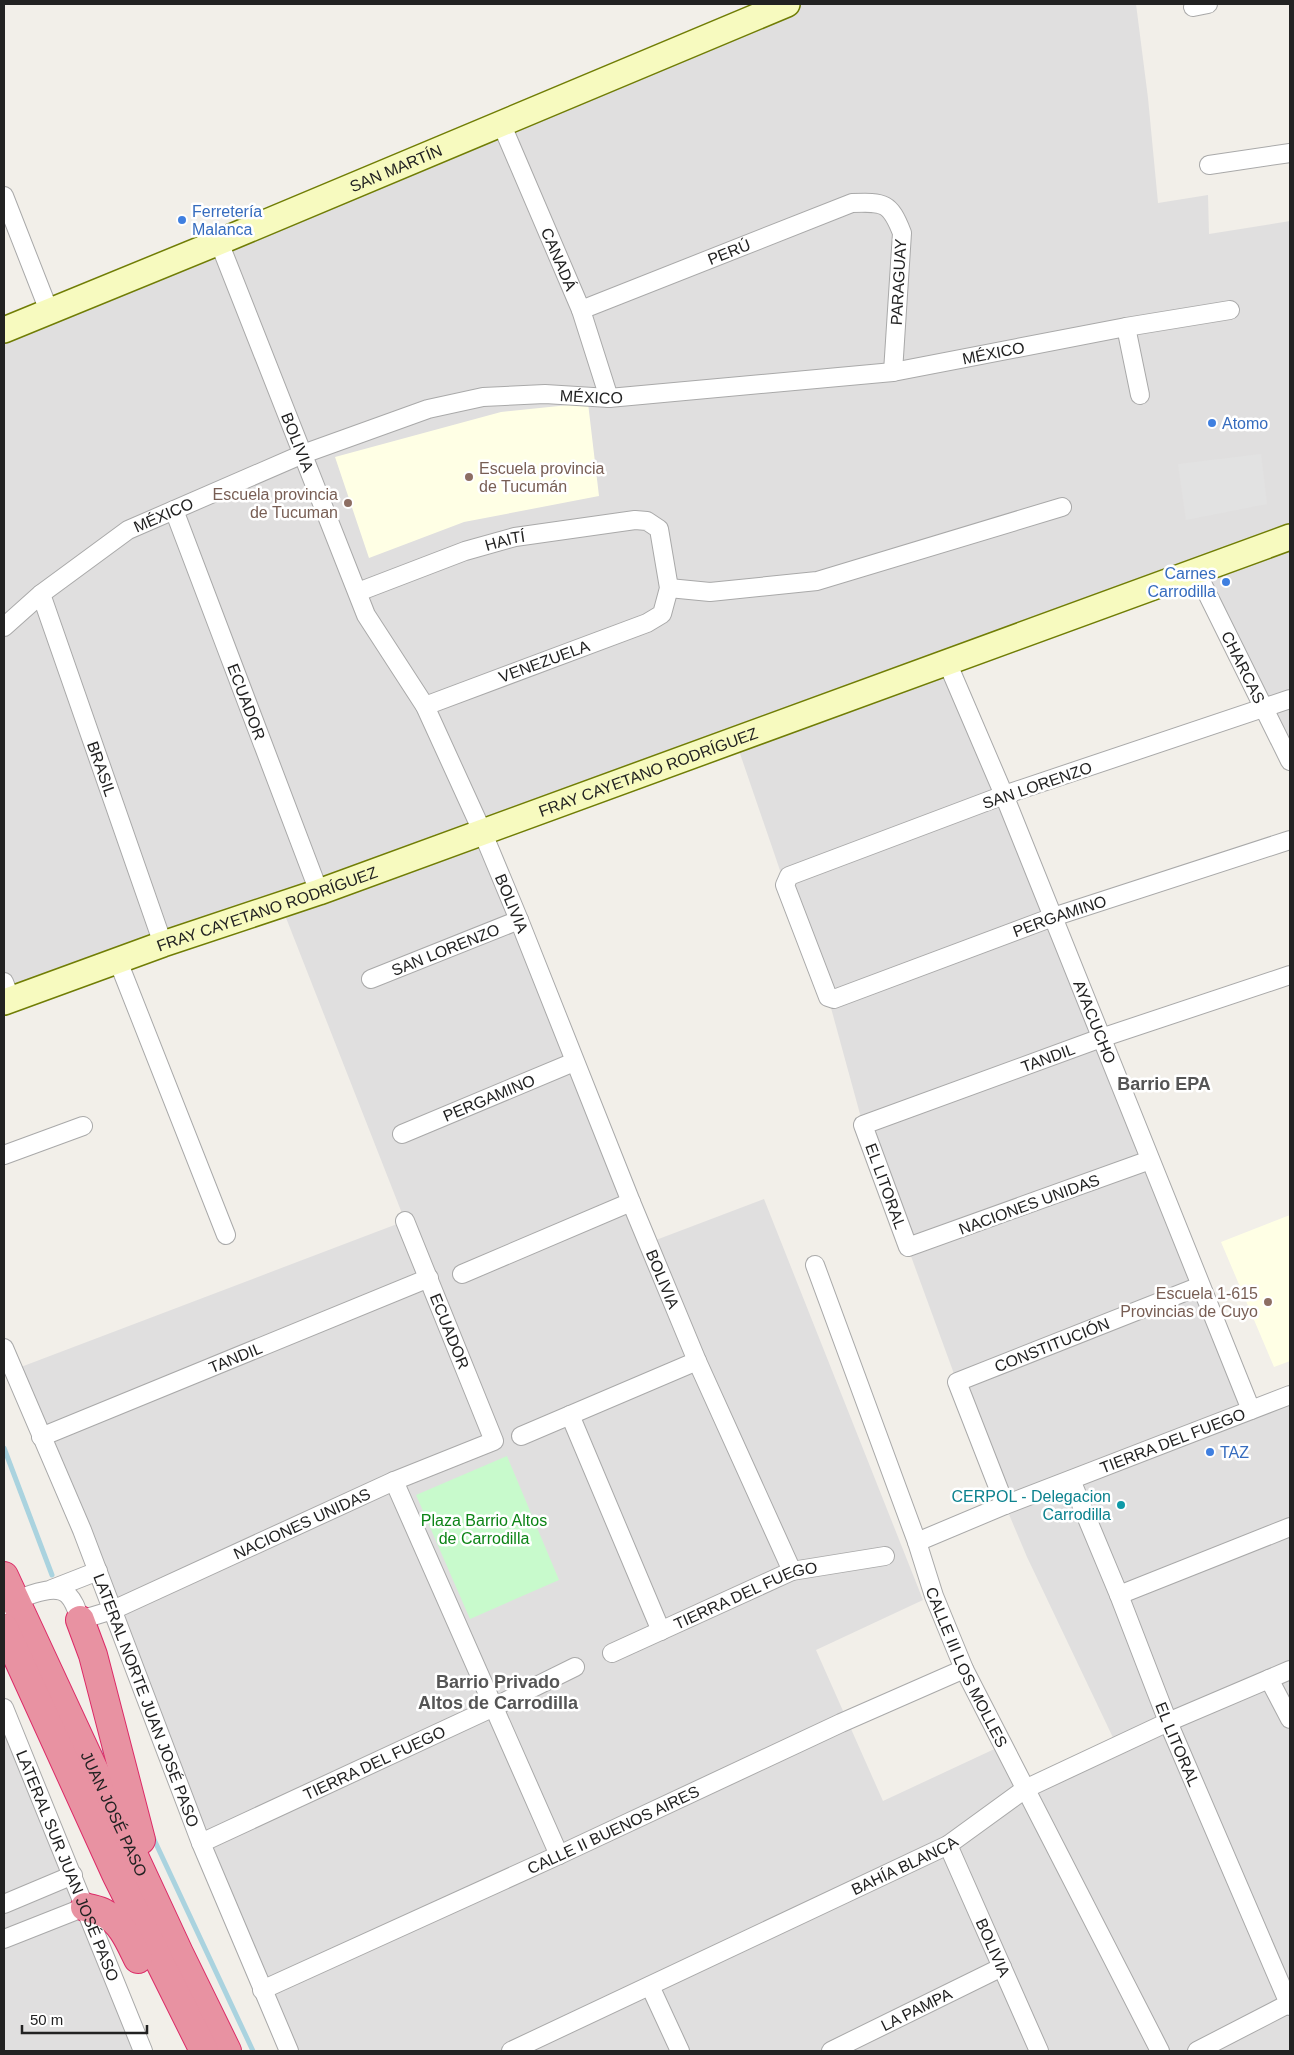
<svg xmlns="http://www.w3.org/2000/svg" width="1294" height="2055" font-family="Arial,sans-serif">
<rect width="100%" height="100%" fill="#f2efe9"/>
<g fill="#e0dfdf" fill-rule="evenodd">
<path d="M787,4h349l12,94 10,105 50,-8 1,39 81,-13v540l-26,-52 -57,-141 -259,94 303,747 39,-14v656h-1001l-276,-681 392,-149 -124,-316 -277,97v-672zM735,739l50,146 43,112 35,128 94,257 48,123 22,52 90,189 -92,43 -22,-44 -120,56 -67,-151 107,-50 -159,-401 -116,44 -166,-412z"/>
<path d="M4,1708l139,343h-139z"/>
</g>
<g fill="#ffffe5">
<path d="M588,403l11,93 -135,26 -95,36 -34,-101 166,-45z"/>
<path d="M1290,1215v146l-16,6 -53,-125z"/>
</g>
<path fill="#c8facc" d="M507,1456l52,124 -89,39 -54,-124z"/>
<path fill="#e2e2e2" d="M1261,454l6,50 -81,16 -8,-56z"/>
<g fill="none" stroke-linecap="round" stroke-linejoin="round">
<g stroke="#aad3df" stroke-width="5">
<path d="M4,1448l48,127"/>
<path d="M104,1751l5,20"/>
<path d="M151,1833l102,218"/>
</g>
<g stroke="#a9a9a9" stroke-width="20">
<g id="street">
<path d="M1193,7l15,-3"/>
<path id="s1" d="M501,123l80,187 28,88"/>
<path d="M1209,165l81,-12"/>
<path d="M4,196l45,115"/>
<path id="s2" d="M219,242l147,373 59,91 57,125 37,89 112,282 66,159 95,210"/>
<path id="s3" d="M581,310l271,-107c32,-1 38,-1 50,30l-9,139"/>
<path d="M1126,327l14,68"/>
<path id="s4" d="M174,510l145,382"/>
<path id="s5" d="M1197,573l93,188"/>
<path d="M669,588l41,4 107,-11 245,-74"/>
<path id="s6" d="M358,592l107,-41 50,-14 120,-17 12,1 12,8 10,59 -7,26 -15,9 -222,83"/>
<path id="s7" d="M41,594l122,350"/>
<path id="s8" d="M4,627l37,-33 87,-64 175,-76 125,-45 55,-12 62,-3 64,4 284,-26 233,-45 104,-17"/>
<path id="s9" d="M947,662l57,133 247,615"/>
<path id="s10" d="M1290,699l-286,96 -215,81 -4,9 43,112 6,2 219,-82 237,-77"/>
<path d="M118,961l108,274"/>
<path id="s11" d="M371,979l148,-59"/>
<path d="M4,982l7,18"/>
<path id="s12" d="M402,1134l172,-72"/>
<path d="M4,1155l79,-29"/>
<path id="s13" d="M1150,1160l-242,87 -45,-122 238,-87 189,-63"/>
<path id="s14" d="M815,1265l102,277 17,54 30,73 196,382"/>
<path d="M462,1274l169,-72"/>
<path id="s15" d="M4,1348l78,182 119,313 88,208"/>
<path d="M570,1415l91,216"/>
<path d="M521,1436l176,-75"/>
<path id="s16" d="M41,1437l388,-159"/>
<path id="s17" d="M1071,1480l48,115 49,127 122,284"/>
<path d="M394,1481l165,374"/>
<path id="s18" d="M1005,1505l-48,-123 243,-96"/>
<path id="s19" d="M917,1542l88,-37 285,-110"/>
<path d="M52,1589l46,-18"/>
<path d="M1119,1595l171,-68"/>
<path id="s20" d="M6,1605c15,-7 49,-23 62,-10 7,7 9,16 12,25l33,-10 281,-129 100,-40 -89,-220"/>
<path id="s21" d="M612,1653l180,-82 93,-15"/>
<path d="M1269,1679l21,40"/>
<path id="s22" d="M4,1708l139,343"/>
<path id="s23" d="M201,1843l293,-136 81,-40"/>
<path id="s24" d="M948,1845l91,206"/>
<path d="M4,1904l69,-29"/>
<path d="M4,1939l81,-32"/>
<path d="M650,1986l30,65"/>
<path id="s25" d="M262,1990l297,-135 282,-132 123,-54"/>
<path id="s26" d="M511,2051l437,-206 77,-56 143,-67 122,-52"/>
<path id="s27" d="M831,2051l171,-84"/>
<path d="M1197,2051l93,-48"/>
</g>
</g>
<g stroke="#707d05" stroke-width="28">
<g id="secondary">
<path id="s28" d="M4,330l215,-88 568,-238"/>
<path id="s29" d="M4,1002l159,-58 156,-52 971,-355"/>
</g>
</g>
<g stroke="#dc2a67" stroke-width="30">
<g id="highway">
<path id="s30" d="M4,1576l175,377 48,98"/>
<path d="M80,1620l13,35 48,185"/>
<path d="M4,1628l112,246 88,177"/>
<path d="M85,1907c6,2 14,3 19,6 18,9 26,30 34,46"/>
</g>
</g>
<use href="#street" stroke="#fff" stroke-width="18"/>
<use href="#secondary" stroke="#f7fabf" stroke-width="25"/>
<use href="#highway" stroke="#e892a2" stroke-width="28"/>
</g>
<g fill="#3f7fe0" stroke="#fff" stroke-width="2">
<circle cx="182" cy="220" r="5"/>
<circle cx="1212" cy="423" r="5"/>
<circle cx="1226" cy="582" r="5"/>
<circle cx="1210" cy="1452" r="5"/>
</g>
<g fill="#8d6e63" stroke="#fff" stroke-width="2">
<circle cx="469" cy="477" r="5"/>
<circle cx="348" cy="503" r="5"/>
<circle cx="1268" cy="1302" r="5"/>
</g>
<circle fill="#0f9aa8" stroke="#fff" stroke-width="2" cx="1121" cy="1505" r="5"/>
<g text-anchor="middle" stroke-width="5" stroke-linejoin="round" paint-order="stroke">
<g font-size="16" fill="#222" stroke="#fff">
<text dy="6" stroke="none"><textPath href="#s28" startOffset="424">SAN MARTÍN</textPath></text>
<text dy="6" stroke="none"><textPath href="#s3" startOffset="159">PERÚ</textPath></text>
<text dy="6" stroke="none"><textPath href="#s1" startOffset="148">CANADÁ</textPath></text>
<text transform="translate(898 282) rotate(-87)" y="6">PARAGUAY</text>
<text dy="6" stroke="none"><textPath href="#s8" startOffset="1051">MÉXICO</textPath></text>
<text dy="6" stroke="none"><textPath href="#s8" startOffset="646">MÉXICO</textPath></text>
<text dy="6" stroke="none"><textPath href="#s2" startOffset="215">BOLIVIA</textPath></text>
<text dy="6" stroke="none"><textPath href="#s8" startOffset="196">MÉXICO</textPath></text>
<text dy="6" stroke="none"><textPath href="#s6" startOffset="156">HAITÍ</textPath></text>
<text transform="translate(544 661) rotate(-20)" y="6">VENEZUELA</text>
<text dy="6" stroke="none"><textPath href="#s5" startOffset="105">CHARCAS</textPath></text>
<text dy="6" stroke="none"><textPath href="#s4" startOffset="205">ECUADOR</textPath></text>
<text dy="6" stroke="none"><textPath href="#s7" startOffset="185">BRASIL</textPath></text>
<text dy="6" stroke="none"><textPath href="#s29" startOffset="684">FRAY CAYETANO RODRÍGUEZ</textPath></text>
<text transform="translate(1037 785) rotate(-19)" y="6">SAN LORENZO</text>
<text dy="6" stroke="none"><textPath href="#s2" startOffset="725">BOLIVIA</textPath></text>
<text dy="6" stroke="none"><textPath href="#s29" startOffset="279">FRAY CAYETANO RODRÍGUEZ</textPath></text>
<text dy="6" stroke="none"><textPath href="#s10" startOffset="908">PERGAMINO</textPath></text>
<text dy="6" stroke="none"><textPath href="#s11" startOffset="80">SAN LORENZO</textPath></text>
<text dy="6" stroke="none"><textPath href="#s9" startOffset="389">AYACUCHO</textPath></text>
<text dy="6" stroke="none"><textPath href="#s13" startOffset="584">TANDIL</textPath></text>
<text dy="6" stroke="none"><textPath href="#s12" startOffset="94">PERGAMINO</textPath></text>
<text transform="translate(886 1186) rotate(70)" y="6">EL LITORAL</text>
<text transform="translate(1029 1204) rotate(-20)" y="6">NACIONES UNIDAS</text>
<text dy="6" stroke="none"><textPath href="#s2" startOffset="1130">BOLIVIA</textPath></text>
<text transform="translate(450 1331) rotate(68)" y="6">ECUADOR</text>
<text dy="6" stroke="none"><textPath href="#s18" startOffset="234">CONSTITUCIÓN</textPath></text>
<text dy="6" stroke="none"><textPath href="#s16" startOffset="210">TANDIL</textPath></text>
<text dy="6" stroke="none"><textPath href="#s19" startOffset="275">TIERRA DEL FUEGO</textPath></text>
<text dy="6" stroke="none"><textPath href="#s20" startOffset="336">NACIONES UNIDAS</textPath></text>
<text dy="6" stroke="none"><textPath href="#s21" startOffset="146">TIERRA DEL FUEGO</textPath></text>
<text dy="6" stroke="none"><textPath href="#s14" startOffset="430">CALLE III LOS MOLLES</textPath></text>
<text dy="6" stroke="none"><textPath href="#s15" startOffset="380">LATERAL NORTE JUAN JOSÉ PASO</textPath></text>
<text dy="6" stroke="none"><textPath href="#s17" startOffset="285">EL LITORAL</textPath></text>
<text dy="6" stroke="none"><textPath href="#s23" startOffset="191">TIERRA DEL FUEGO</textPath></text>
<text dy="6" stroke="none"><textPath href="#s30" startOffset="262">JUAN JOSÉ PASO</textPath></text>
<text dy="6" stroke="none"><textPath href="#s25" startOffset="386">CALLE II BUENOS AIRES</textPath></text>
<text dy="6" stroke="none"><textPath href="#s26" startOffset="435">BAHÍA BLANCA</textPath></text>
<text dy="6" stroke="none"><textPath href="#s22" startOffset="170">LATERAL SUR JUAN JOSÉ PASO</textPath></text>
<text dy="6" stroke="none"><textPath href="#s24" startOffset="112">BOLIVIA</textPath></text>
<text dy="6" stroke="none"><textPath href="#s27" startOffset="95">LA PAMPA</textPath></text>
</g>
<g font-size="16" fill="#366cbe" stroke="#fff" text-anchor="start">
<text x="192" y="217">Ferretería<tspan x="192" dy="18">Malanca</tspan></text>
<text x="1222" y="429">Atomo</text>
<text x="1216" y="579" text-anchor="end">Carnes<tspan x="1216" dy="18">Carrodilla</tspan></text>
<text x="1220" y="1458">TAZ</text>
</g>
<g font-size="16" fill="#785e54" stroke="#fff" text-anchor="end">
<text x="479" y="474" text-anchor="start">Escuela provincia<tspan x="479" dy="18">de Tucumán</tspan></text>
<text x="338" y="500">Escuela provincia<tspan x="338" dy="18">de Tucuman</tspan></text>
<text x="1258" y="1299">Escuela 1-615<tspan x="1258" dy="18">Provincias de Cuyo</tspan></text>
</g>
<g font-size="16" fill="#0d838f" stroke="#fff" text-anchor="end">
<text x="1111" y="1502">CERPOL - Delegacion<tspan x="1111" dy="18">Carrodilla</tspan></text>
</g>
<g font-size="16" fill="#0c8416" stroke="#fff">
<text x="484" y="1526">Plaza Barrio Altos<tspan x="484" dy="18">de Carrodilla</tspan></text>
</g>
<g font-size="18" font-weight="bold" fill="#555" stroke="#fff">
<text x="1164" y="1090">Barrio EPA</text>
<text x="498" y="1688">Barrio Privado<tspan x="498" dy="21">Altos de Carrodilla</tspan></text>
</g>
</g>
<rect width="1294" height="2055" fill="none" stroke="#222222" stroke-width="10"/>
<path d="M22 2025v8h125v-8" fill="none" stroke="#222222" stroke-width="2.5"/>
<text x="30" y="2025" font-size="15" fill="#222222" stroke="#ffffff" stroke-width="4" paint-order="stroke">50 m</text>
</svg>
